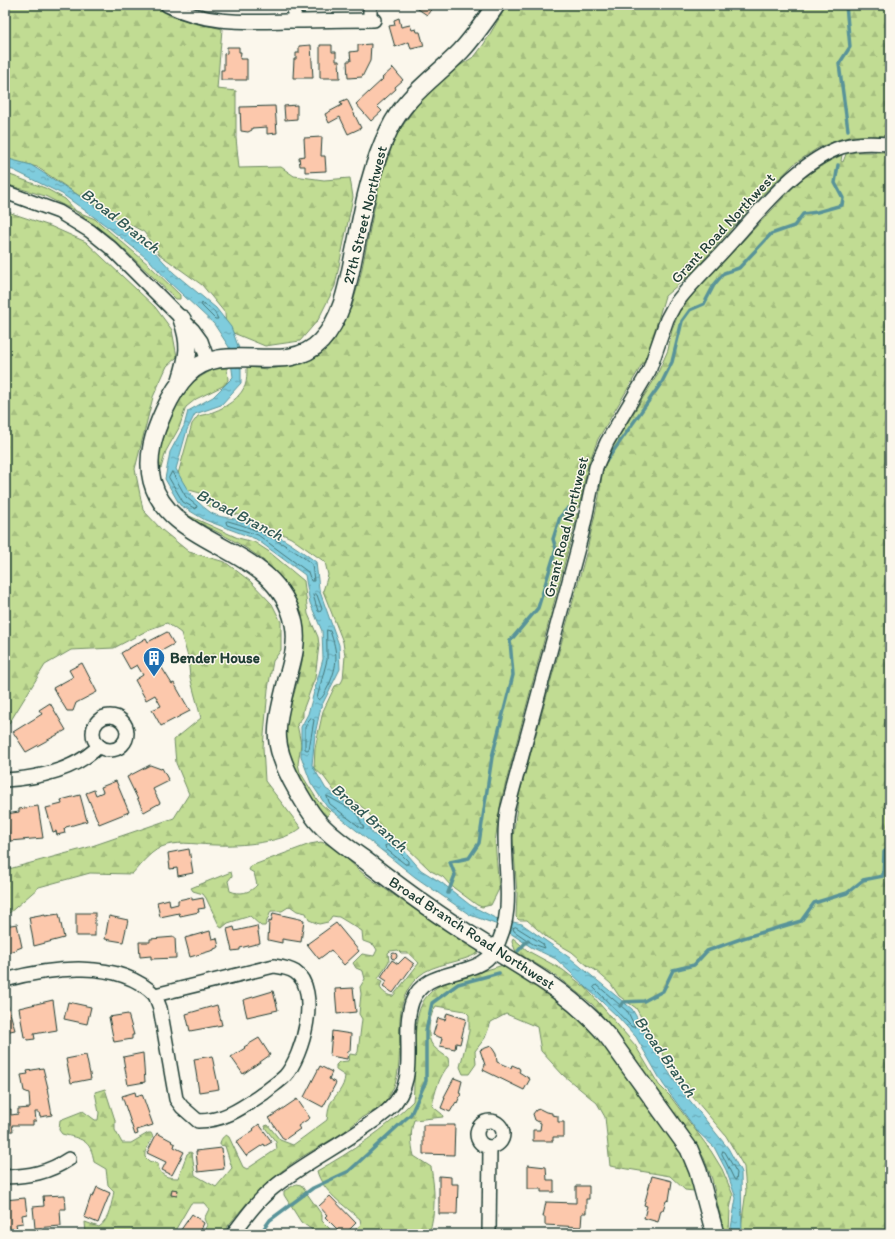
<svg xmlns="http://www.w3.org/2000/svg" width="895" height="1239" font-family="Itim,sans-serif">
<defs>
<pattern id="forest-firs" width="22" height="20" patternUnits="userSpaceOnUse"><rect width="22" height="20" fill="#c1dc93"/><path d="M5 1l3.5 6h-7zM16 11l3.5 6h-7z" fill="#a5be7f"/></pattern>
<pattern id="water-ripples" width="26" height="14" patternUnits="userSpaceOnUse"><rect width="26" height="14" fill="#7fccdd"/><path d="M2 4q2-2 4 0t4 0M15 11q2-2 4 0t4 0" fill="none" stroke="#67a7b4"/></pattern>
</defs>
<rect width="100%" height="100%" fill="#fbf7ec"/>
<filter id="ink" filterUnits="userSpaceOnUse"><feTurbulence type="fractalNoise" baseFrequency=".025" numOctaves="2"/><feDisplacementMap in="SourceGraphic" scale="8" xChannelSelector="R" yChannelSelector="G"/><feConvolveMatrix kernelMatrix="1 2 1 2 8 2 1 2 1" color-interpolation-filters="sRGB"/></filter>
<g filter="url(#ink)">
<g fill="url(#forest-firs)" stroke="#708c64" fill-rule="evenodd">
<path d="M5,5h147l21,12 49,12 -5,60 19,2v47l3,30 42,-1 13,9 30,4 26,-2 3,19 -18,89 -17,34 -18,21 -35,5 -39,-16 -1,-17 -23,-28 -43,-31 -15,-22 -54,-29 -53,-36 -32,-8z"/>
<path d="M507,5h379l4,12v119h-36l-14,3 -22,9 -24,16 -37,36 -64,72 -28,24 -18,60 -49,83 -10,26 -9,42 -9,7 1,4 7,-5 -77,288 -6,41 4,47 -8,16 -9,2 -5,-2 -27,-20 -7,-8 -12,-6 -28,-27 -15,-1 -13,-14 -3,-11 -4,-6 -12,-10 -21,-10 -11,-15 -10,-9 1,-20 8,-37 12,-25 6,-3 2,-4 2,-23 -2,-14 -20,-51 5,-16 -3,-13 -34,-24 -47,-22 -27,-6 -10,-5 -7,-12 -18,-5 -4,-14 14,-50 6,-8c18,-3 39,-13 47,-30 2,-5 2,-13 2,-19l20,2 36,-5 23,-15 8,-8 18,-35 8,-28 20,-98 15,-43 26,-38 35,-31 19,-12 9,-12z"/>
<path d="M854,152h36v1082h-150l6,-43 -2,-24 -18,-31 -40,-47 -31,-47 -19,-34 -17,-12 -8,-12 -16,-14 -7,-4 -16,-14 -26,-15 -19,-17h-8l-3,-3 1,-23 -4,-56 5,-39 68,-245 13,-57 3,-23 9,-25 45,-72 12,-27 4,-20 7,-18 13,-17 108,-115 26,-17 16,-8 -1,6 2,1 3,-8z"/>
<path d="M5,173l40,15 20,11 11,12 19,8 54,46 31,30v4h-4l-64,-61 -37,-27 -30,-15 -40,-12z"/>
<path d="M5,211l45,15 36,16 69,65 17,23 5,27 -10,9 -14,31 -18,72 8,41 19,20 27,22 36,10 25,19 22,23 9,18v28l-8,11 -5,28 -5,58 2,34 36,47c-18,15 -61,18 -85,17 -14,0 -36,-4 -49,0 -15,4 -25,18 -35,29l-42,-1 -51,14 -31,27h-3v-44l81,-22 88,-30 15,-24 -13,-31 -2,-23 27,-22 -11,-41 -2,-20 -7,-24 -14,-10 -17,6 -36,19 -43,2 -26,15 -40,65z"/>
<path d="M217,368h10l1,12 -3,5 -29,14 -10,8 -7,21 -13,23 -5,17 -3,-1c-1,-19 12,-59 24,-74 10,-11 21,-19 35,-25z"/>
<path d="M185,514l53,24 16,4 14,9 36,30 4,33 10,23 1,8 -4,33 -12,32v7l-6,7 4,20 -3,20 2,8 18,29 12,11 -3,4c-13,-10 -21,-23 -28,-38 -6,-11 -13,-24 -14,-37 -1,-15 4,-30 8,-44 12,-41 21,-78 -8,-115 -24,-31 -64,-48 -98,-65z"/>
<path d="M321,842c17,5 30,22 44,33 37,26 74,51 112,75l1,3c-16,10 -45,10 -59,23 -37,32 -4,86 -33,125 -6,8 -17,12 -25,17 -7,6 -14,12 -22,17 -13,8 -26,15 -39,23 -32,21 -56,46 -78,76h-19l4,-9 -3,-6 5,-10 -5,-6h-13l-18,31h-87l-1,-12 14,5c10,-6 13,-25 15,-36l-6,-6 -2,-16 -12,-7c-3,-23 -13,-23 -32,-28l-3,-4 1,-10 23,-9 12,9h3l1,-7 -4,-21 10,-3 10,31v10l7,13h9l17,-10h3l2,4 -8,15v5l4,4 9,3c1,12 9,14 20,14l9,-24 3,-2 2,1 3,22 21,12 16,-19 -7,-22 -5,-1c0,-4 2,-8 6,-10l3,2 14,30 4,2 30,-20 -1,-7 -10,-13 -1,-3 3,-1 12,15 13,5 34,-25c1,-5 1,-11 3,-16 6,-10 14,-15 15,-28l-9,-6v-5l3,-3 9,-1 2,-7 6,1 2,-3 4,-33 -3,-5 2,-20 -1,-7 5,-8 -2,-8 -7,-3 -3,-5 9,-9 12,2 3,-6 -3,-5 -11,-4 -1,-10 -23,-14 -7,-1 -4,6 -9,2 -10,-4 -3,-7 -9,-2 -7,-5 -8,5h-11l-6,15h-4l-11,-10 -22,7 -6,5 -2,-1 -14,-29 -3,-4 -10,-3 -2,-3 40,-16 1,4 -4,5 2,10c10,4 20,2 27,-6l-3,-12 -5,-3 2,-4 59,-22zM398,950l3,3h7l11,10 -26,33c-5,0 -11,-4 -13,-9l2,-6 -4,-2 11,-18 -1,-8 2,-2z"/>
<path d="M513,938l15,13 35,19 23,18 49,57 24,40 11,11 41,55 11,18 11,26 -3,14 -1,25h-5l-12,-55 -8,-21 -18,-29 -76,-104 -18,-21 -37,-29 -39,-23 -4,-10z"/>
<path d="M503,965l6,2 56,37 36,35 77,106 10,19 6,27 -9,-1 -15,-14 -60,-10 -5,-49 -8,-14 -34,-28 -22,-24 -4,-24 -31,-13 -15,8 -6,16 -10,13 1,13 -7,10h-6l-3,-7 9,-36v-16l-4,-4 -29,-5c-6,8 -9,24 -6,34 2,8 12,13 18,18l1,7c-10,11 -14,27 -17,41l10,8 1,3 -29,3c-4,11 -3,24 0,36l17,11c4,23 5,44 -2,67h-77l9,-10 -1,-5c-15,-13 -38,-28 -43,-48 34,-19 69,-42 96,-70 3,-27 -2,-75 9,-97 2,-6 11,-15 17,-18 19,-10 43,-14 64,-21z"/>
<path d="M296,1184l5,1 21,30v6l13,13h-17l-17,-12 -17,-27v-4z"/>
<path d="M615,1230l39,2 1,2h-40z"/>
</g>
<path fill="url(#water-ripples)" stroke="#599399" d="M5,158l26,7 75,48 47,37 21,23 42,35 15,19 10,27v29l-20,22 -26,9 -8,16 -11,39c10,19 15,29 34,43 8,6 24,6 35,9 26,9 49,24 71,41l3,27 20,56 1,24 -19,38 -6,27 -3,31 14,24 33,21 14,24 28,13 20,23 21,13 28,22 25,13 27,6 48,34 62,51 28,49 15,24 53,66 13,24 1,62h-10l-1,-6 5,-30 -10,-28 -12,-23 -17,-16 -34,-47 -27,-47 -19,-21 -61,-57 -25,-12 -33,-22 -28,-10 -55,-38 -88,-70 -16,-24 -10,-27v-29l7,-13 15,-55 -1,-28 -12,-28 -5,-28 -49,-36 -51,-19 -25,-15 -15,-26 5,-27 14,-26 4,-15 25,-14 20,-20 -4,-30 -15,-23 -46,-43 -18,-20 -42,-34 -46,-33 -49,-24 -8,-1z"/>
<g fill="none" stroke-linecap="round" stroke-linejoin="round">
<g stroke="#457678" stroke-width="1">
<path d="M202,303l12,8 4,8h-3l-13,-13z"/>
<path d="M172,472l14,25 11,9 -1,3 -13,-7 -14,-24z"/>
<path d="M228,521c31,8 59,23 84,43l2,17h-3l-3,-9 -50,-37 -31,-10 -1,-3z"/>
<path d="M315,594l2,1 5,14 -2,3 -2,-1 -5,-16z"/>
<path d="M327,630l3,1c8,22 8,33 -1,54 -3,5 -5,12 -10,15l-2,-2 10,-38z"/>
<path d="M311,718l3,2 -5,29 -2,1 -2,-1v-21z"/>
<path d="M327,796l29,16 8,16h-3l-31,-24z"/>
<path d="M388,845l10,6 10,10v3h-3l-19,-15 -1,-3z"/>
<path d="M516,927l27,17 2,4 -12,-4 -19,-13 -1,-3z"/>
<path d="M595,986l2,-1 31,27 7,15h-3l-38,-39z"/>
<path d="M723,1151l2,1 12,21 -1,7 -2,-1 -12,-25z"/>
</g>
<g stroke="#599399" stroke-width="3.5">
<path d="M846,5l4,42 -11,17 9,66"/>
<path d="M607,460l55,-78 10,-20 10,-41 8,-11 14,-6 10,-19 10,-12 15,-5 32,-34 23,-8 9,-12 14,-2 25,-7 1,-7 -8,-15 3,-18"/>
<path d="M448,893l7,-18 -5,-13 19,-4 10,-15 13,-86 21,-82 -3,-34 28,-33 18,-59 -3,-10 7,-22 8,-9"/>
<path d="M518,951l10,-11"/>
<path d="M620,1006l3,-4 21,-1 19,-10 10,-21 21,-5 13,-14 36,-13 58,-17 13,-18 33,-10 16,-13 20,-4 1,-24 6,-4"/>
<path d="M260,1234l10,-14 43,-32 36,-17 62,-57 15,-33v-50l6,-28 26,-19 41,-11"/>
</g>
</g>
<g fill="#fcc8ac" stroke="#1f3d34">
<path d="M417,5h20l-2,3 -1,-2 -7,9 -12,-8z"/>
<path d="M399,18l2,9 9,-2 2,5 4,-1 1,3h3l4,14 -13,3 -2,-7 -14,5 -6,-21 6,-1 -1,-5z"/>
<path d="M371,44l-1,17 -8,16 -14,1 -1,-17h4l-1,-9 8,-1v-6z"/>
<path d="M311,45l2,33h-20l1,-19h2v-6h3v-7z"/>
<path d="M320,45h12v7h4v9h3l1,17h-20z"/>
<path d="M227,47h12v5h2l-1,7h7v21h-26v-10h3v-16l3,-1z"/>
<path d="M393,68l10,12 -8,7 1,2 -19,17 5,5 -11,10 -15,-17 27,-25 -1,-1z"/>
<path d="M347,99l14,29 -13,6 -8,-17 -11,6 -4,-9 17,-9 -2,-3z"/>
<path d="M297,105v14l-12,1 -1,-14z"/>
<path d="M275,106l2,27 -10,1v-7l-15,1v2l-4,2 -7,-1 -1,-24z"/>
<path d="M322,137l-1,19h4l1,15 -21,1v-6h-5l-1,-9 6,-1 -1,-18z"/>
<path d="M167,632l7,12 -20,11 18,29 2,-1 16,28 -29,15 -9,-16 9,-4 -6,-11 -9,5 -11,-20 8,-5 -6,-10 -7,4 -9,-16 25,-15 2,4z"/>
<path d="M82,663l15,29 -21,11 -3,8h-6l-14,-23 20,-11 -4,-7z"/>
<path d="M50,703l16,27 -40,22 -13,-20 29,-18 -3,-4z"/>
<path d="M150,765l11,4 1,-1 7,13 -16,8 7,14 -16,9 -17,-35z"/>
<path d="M116,781l13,31 -30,12 -13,-31 8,-3 2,5 7,-3 -2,-5z"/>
<path d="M80,795l7,26 -21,6 -2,2 1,4 -8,2 -1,-4 -3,1 -7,-24 16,-4 -1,-4z"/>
<path d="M38,806l5,32 -33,3 -4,-27 13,-2v-3z"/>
<path d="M189,849l4,24 -15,3 -1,-8 -7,1 -2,-16z"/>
<path d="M192,897v3l11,-2 2,10 -7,1 1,3 -19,4 -1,-3 -19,4 -3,-15 12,-3 1,7 8,-2v-4z"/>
<rect x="76" y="913" width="19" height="23"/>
<path d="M273,913l31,7 -3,22 -19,-3v4l-14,-3 1,-19 2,1z"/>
<path d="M45,914v2l14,-2 5,24 -30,8 -5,-29z"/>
<path d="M109,916l19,4 -5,22 -18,-3z"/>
<path d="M336,923l23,28 -15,14 -13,-15 -12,9 -12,-15z"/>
<path d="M17,924l5,23 -15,6v-3l-2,1v-25z"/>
<path d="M257,926l3,17 -20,5v2l-8,1 -5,-22 7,-2 1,4z"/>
<path d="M210,931l2,8 5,-1 2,9 -5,2v1l-24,7 -5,-19z"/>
<path d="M175,937l1,21 -25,1v-3l-11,1 -1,-15h11v-3z"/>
<circle cx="394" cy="956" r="3"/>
<path d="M405,957l9,7 -21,29 -10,-7 4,-5 -6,-4 11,-17 6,4z"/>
<path d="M353,988l3,24 -19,2 -2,-25z"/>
<path d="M273,991l5,19 -31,7 -4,-17z"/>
<path d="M53,1000l4,30 -23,4 1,5 -8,1 -1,-3h-2l-5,-29z"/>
<path d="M68,1002l23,5 -4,17 -23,-5z"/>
<path d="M217,1005l5,20 -32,6 -4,-17z"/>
<path d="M8,1006l7,24 -10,2v-25z"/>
<path d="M447,1013l19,6 -6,25 -4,-1 -1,6 -15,-3 2,-8 -9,-3 5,-17 7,2z"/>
<path d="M128,1014l6,21h-2v4l-18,3 -5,-25z"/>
<path d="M332,1031l19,3 -1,17h-2l-1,8 -17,-3z"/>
<path d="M259,1038l11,17 -27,19 -12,-17 14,-9 -1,-1z"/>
<path d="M491,1046l5,8 1,8 14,6 1,-3 7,3 1,2 -1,2 11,7 -6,11 -41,-20 2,-5 -5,-15z"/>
<path d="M143,1053l2,29 -17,3 -5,-28z"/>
<path d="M86,1055l5,24 -20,4 -5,-24z"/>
<path d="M212,1056l7,33 -20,3 -5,-33z"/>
<path d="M320,1066l12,6 -3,7 7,4 -13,24 -19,-10z"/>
<path d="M43,1068l5,20h-1l5,27 -12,2 -1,-5h-4l1,9h-3v4h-21l1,6h-6v7l-2,1v-29l6,-1v6l7,-1v-5l12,-1 -1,-15 -5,-2 -3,-16 7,-1 -1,-3z"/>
<path d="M454,1078l8,3 -3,12 2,1 -4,9 -1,-1 -6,10 -9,-4 4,-10 -1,-1z"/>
<path d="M135,1092l1,4 6,-2 11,31 -16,5 1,4 -3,1 -13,-39z"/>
<path d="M297,1099l13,19 -12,8 2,3 -16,11 -15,-22z"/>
<path d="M540,1109l6,3 6,1v2l6,1v6h6v15h-11v4h-20v-11h7l1,-7 -6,-3 -2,-6 3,-4z"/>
<path d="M259,1124l13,18 -7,4 -1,-2 -18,12 -10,-14 18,-12 -1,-1z"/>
<path d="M423,1125h32l-1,30 -31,-1z"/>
<path d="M157,1133l15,8 -1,1 4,2 -1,3 10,5 -12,23 -10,-5 4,-8 -19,-9z"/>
<path d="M222,1148l2,21 -26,3 -2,-21z"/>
<path d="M528,1165l18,2 1,13h7v12h-13v-3h-13z"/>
<path d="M439,1176l12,1v7h7l-1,30h-18z"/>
<path d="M652,1176l20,5 -3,19 -3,1 -3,9h-2l-3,12 -14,-4 3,-12 -3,-1z"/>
<path d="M576,1186h13v13h-3v14h-4l-1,14 -36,-2v-8h-2l3,-15 30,1z"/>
<path d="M97,1187l13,6 -12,30 -14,-6 7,-21 2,1z"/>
<path d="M172,1189l6,1 -1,6 -6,-1z"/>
<path d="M65,1195l1,14h-6l1,17 -26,2 -2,-21 11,-1 -1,-10z"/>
<path d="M330,1196l26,27 -11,11h-3l-17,-17 2,-2 -8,-9z"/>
<path d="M25,1198l2,16 -5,1 1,8 -7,1 1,5 -12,1v-30z"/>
<path d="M192,1214l12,9 -3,7 -3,4h-20z"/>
</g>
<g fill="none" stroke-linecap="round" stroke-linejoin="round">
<g stroke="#1f3d34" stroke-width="16">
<g id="minor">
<path d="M167,5c38,19 77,17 118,16 30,0 59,-1 89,-1"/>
<path d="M294,5v16"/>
<path d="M370,5v15"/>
<path d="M5,192l54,20 31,19 21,17 82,82 8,11 7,20"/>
<circle cx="110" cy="733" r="17"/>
<path d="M5,780c34,-2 70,-10 94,-34"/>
<path d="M274,966c7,1 15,2 21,6 26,17 8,84 -10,104 -6,6 -14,11 -21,17 -21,14 -39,28 -66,28l-16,-14 -6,-8 -16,-91 -5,-13z"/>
<path d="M5,980c45,-12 113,-22 150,15"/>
<circle cx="490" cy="1134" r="13"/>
<path d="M5,1177c24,-1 43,-4 64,-18"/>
<path d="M233,1234c12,-16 24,-33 40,-46 29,-24 65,-41 95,-63 8,-6 16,-10 22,-17 31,-29 10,-71 22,-106 13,-37 64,-22 82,-51 26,-44 5,-92 13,-140l75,-278 14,-66 11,-25 42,-71 18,-52 7,-13c15,-21 35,-39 52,-58 31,-34 67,-81 110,-99 17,-7 36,-6 54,-5"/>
<path d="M489,1234l1,-87"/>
</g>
</g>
<g stroke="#1f3d34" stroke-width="20">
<g id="major">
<path d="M496,5c-11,16 -22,32 -35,46 -25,26 -56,45 -72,79 -17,34 -25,73 -32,110 -8,34 -11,74 -36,101 -36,38 -97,-4 -134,34 -10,10 -17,23 -23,36 -10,22 -18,46 -12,70 18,69 126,62 142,143 4,19 -2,38 -7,56 -12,50 -17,63 10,110 7,12 14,25 24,35 13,14 30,25 45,36 36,28 73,55 112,79 48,30 94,53 131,98l80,111 9,22 17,63"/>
<path d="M181,380c8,-25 10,-36 1,-61"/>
</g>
</g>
<use href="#minor" stroke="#fbf7ec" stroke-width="13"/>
<use href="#major" stroke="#fbf7ec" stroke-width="17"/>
</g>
</g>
<defs>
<g id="building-pin" transform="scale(1.15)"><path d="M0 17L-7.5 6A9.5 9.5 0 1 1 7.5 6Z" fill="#1f6fb2" stroke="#fbf7ec"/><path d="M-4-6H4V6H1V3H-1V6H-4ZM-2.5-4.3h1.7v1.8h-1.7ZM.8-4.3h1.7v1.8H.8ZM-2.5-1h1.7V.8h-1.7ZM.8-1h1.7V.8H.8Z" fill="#fff"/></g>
</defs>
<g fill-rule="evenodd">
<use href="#building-pin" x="154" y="658"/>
</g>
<g text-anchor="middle" stroke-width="3" stroke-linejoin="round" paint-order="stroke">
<g font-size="15" fill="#1f3d34" stroke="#fbf7ec">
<text transform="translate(365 215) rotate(-76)" y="5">27th Street Northwest</text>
<text transform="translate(723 228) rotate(-47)" y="5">Grant Road Northwest</text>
<text transform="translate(566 527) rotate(-76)" y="5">Grant Road Northwest</text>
<text transform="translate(472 933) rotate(33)" y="5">Broad Branch Road Northwest</text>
</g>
<g font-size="15" font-weight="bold" fill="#1f3d34" stroke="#fbf7ec" text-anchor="start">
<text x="170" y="663">Bender House</text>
</g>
<g font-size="16" font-style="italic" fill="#325a56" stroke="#fbf7ec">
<text transform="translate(121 220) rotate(38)" y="6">Broad Branch</text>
<text transform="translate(240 514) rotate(27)" y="6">Broad Branch</text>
<text transform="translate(370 817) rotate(41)" y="6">Broad Branch</text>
<text transform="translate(666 1056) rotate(55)" y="6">Broad Branch</text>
</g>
</g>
<rect width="895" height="1239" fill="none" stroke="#fbf7ec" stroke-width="20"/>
<rect x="10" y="10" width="875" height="1219" fill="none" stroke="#1f3d34" stroke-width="1.5" filter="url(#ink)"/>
</svg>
